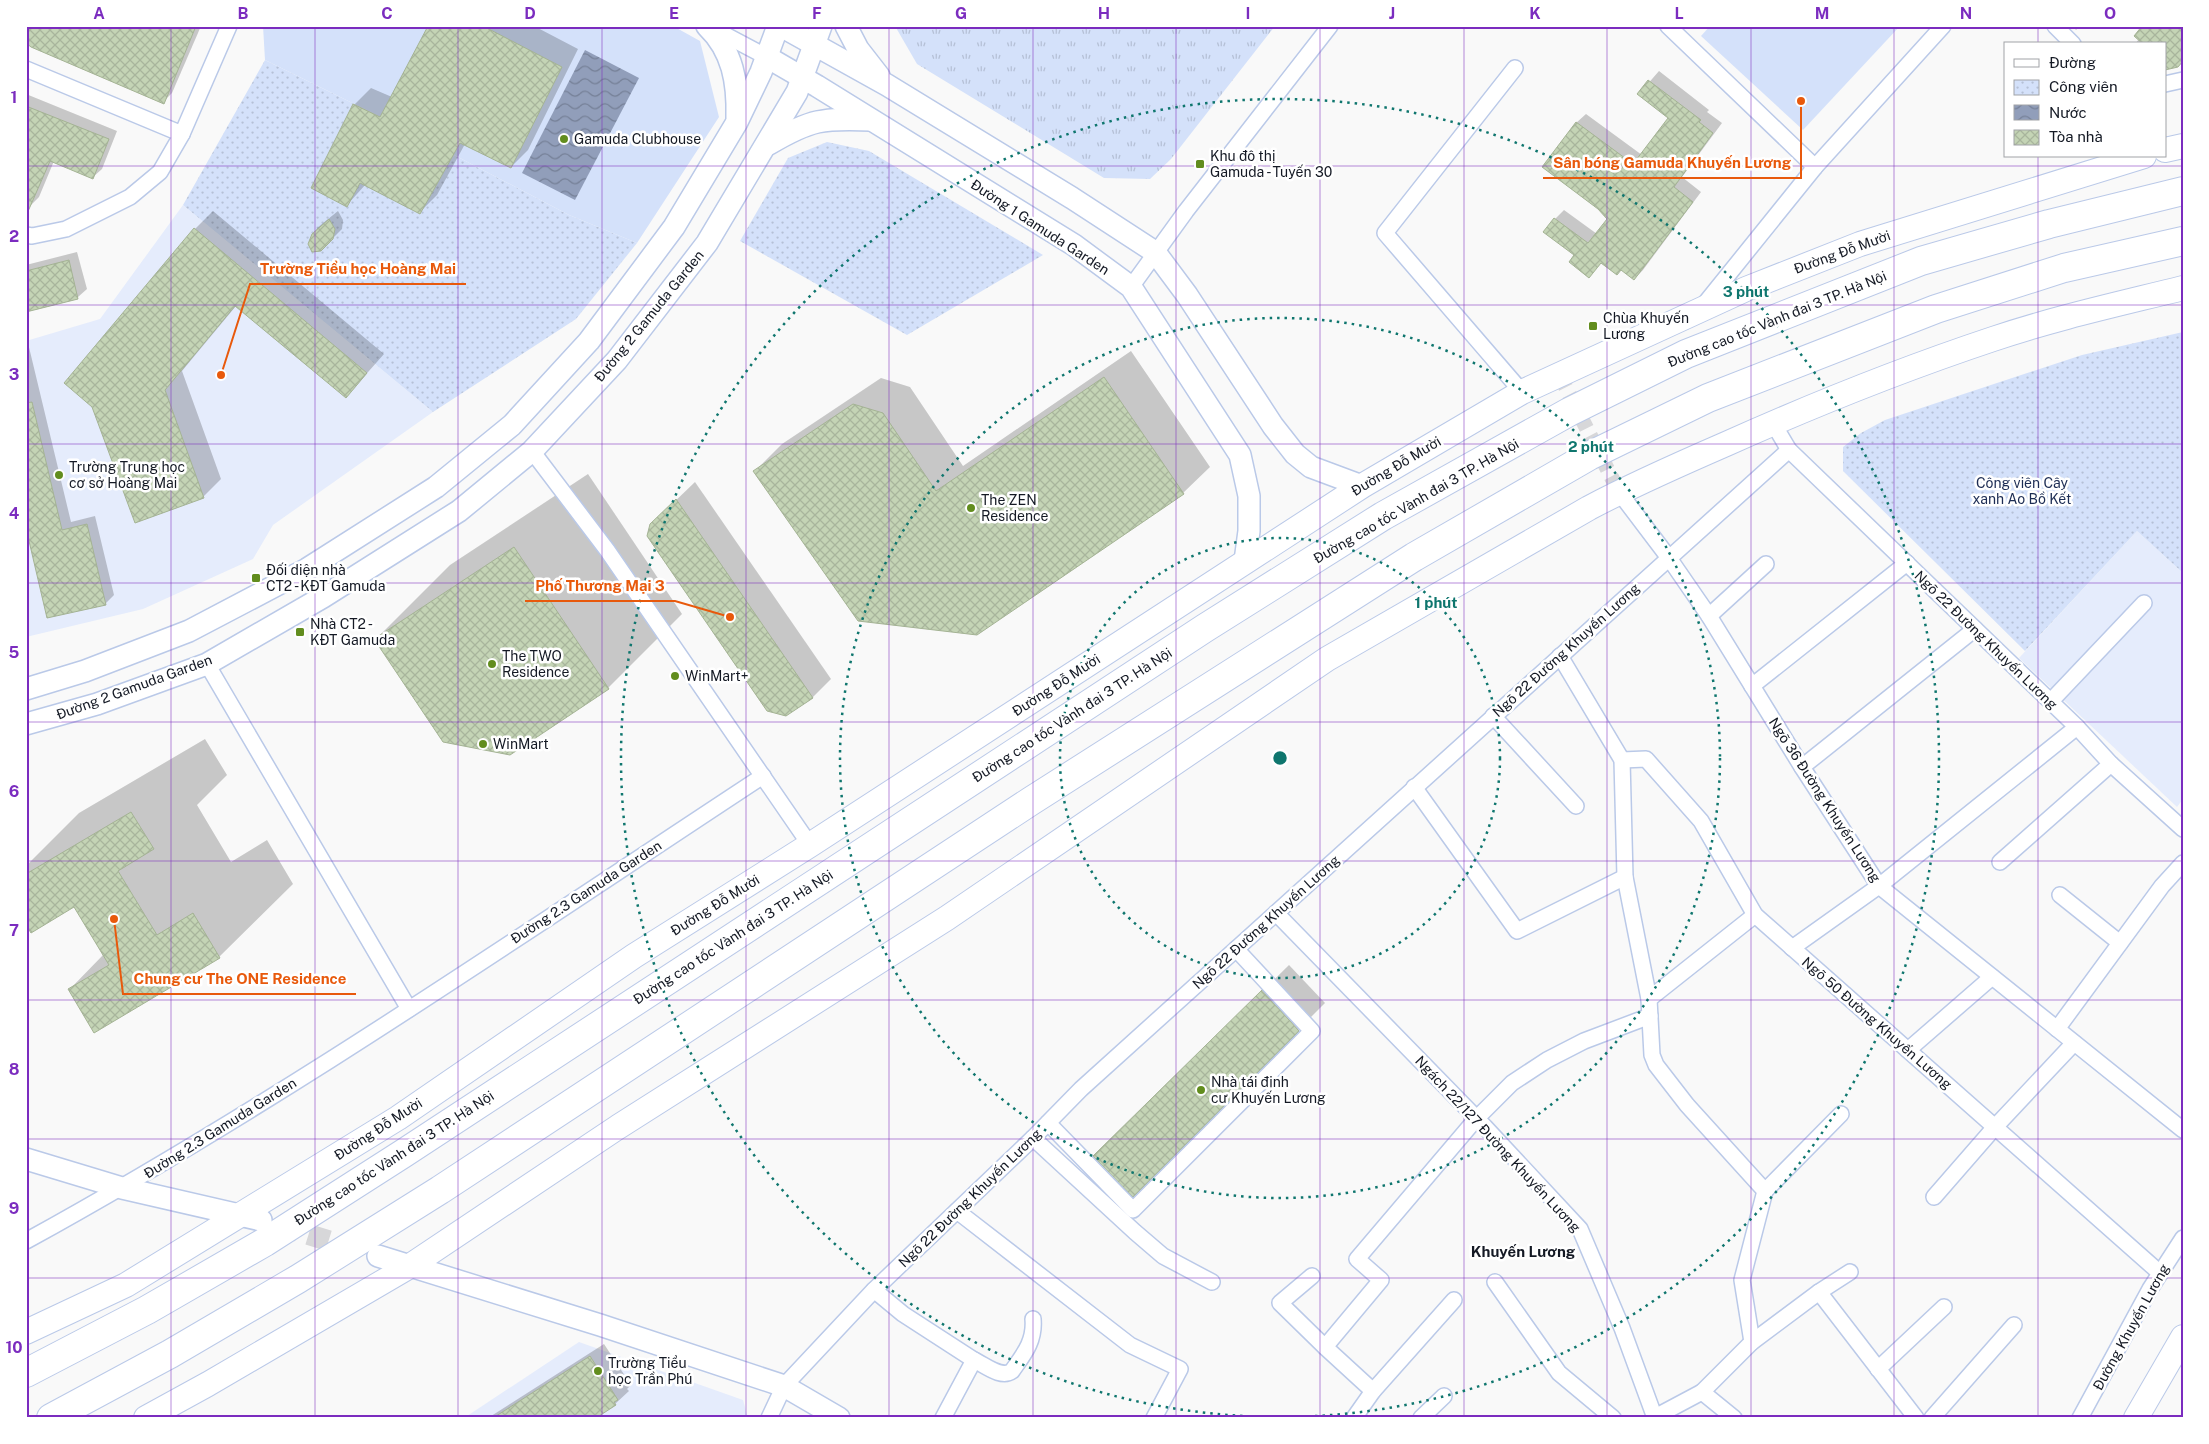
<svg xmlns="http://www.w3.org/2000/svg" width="2209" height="1444" font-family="'Public Sans',sans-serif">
<defs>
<pattern id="grass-tufts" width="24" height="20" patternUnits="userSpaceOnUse" patternTransform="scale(1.25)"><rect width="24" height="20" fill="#d4e1fa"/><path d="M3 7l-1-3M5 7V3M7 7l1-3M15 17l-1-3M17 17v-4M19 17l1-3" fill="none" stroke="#b5c0d6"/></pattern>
<pattern id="park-dots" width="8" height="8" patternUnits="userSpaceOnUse" patternTransform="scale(1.25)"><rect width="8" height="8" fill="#d4e1fa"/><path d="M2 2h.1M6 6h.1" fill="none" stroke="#b5c0d6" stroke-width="1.8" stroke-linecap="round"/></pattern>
<pattern id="water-waves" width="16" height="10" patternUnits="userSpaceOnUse" patternTransform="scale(1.25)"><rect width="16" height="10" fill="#919eba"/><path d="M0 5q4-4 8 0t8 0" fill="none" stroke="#758097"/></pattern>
<pattern id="building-cross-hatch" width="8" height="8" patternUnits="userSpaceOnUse" patternTransform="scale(1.25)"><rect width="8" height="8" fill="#c4d4b5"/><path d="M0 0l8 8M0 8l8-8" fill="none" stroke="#a8b59c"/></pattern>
</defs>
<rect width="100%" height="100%" fill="#f9f9f9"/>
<g fill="#e5ecfc">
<path d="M183,205l250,207 -160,113 -20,34 -110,50 -117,28v-296l74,-22z"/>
<path d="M2137,531l46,42v226l-6,8 -158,-149z"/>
<path d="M579,1342l164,58 5,18h-284z"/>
</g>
<path fill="url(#grass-tufts)" d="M895,26h380l-104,133 -21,20 -46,-1 -187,-114z"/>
<g fill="url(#park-dots)">
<path d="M265,60l128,63 176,92 68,28 -61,76 -143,93 -250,-207z"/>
<path d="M827,142l42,9 174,104 -136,80 -167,-94 48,-83z"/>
<path d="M2183,332v241l-46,-42 -112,120 -182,-180v-24l18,-14 24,-13 197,-65z"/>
</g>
<g fill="#d4e1fa">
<path d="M263,26h410l27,15 19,76 -82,126 -68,-28 -176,-92 -128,-63z"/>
<path d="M1710,26h190l-97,104 -102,-94z"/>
</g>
<path fill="url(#water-waves)" d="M585,50l54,28 -64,122 -53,-27z"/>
<g fill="#0003">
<path d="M26,26h175l-29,67 -9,9z"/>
<path d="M429,26h105l44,23 -50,101 -17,17 -46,-23 -28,51 -17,17 -54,-28 -19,21 7,-100 17,-17 21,9z"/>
<path d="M2073,26h7l-4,4z"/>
<path d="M2139,39l26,5h-30z"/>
<path d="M1659,71l50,39 -2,2 15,11 -40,54 19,15 -58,78 -9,9 -13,-10 -19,-7 -13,14 -34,-57 9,-9 33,24 12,-15 -33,-96 10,-9 56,41 28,-37 -31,-24z"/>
<path d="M26,94l91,37 -15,38 -9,8 -39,-16 -15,36 -9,9 -4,-2z"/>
<path d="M213,211l171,143 -38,43 -110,-91 -54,65 39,108 -18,18 -68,24 60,-292z"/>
<path d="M338,211l5,9 -1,9 -21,21 -11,-6 7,-16z"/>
<path d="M77,252l10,37 -9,8 -52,13v-45z"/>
<path d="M26,343h2l43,179 24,-6 19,79 -9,9 -79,-81z"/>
<path d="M1131,351l79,116 -27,26 -207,141 -221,-163 27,-27 99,-66 29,9 53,79z"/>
<path d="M588,474l94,140 -74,74 -98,65 -134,-114 74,-74z"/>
<path d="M695,482l136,197 -18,18 -27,18 -116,-209z"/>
<path d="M205,739l22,36 -30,30 34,57 36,-22 26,44 -74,73 -150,33 35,-36 -29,-49 -49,17v-56l53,-53z"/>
<path d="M1289,965l36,38 -192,192 -11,-66z"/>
<path d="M604,1344l27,41 -4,4 2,2 -14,13 -21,14h-106z"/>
</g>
<g fill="url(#building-cross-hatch)" stroke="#a4b394">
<path d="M26,26h170l-32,78 -133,-57 -5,-4z"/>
<path d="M428,26h55l79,41 -51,101 -51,-25 -40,71 -60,-31 -13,24 -36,-19 42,-84 27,13z"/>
<path d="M2142,26h41v35l-5,6 -13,3v-26h-22l-9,-8z"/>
<path d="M1648,80l53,40 -2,2 14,11 -39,54 19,15 -59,78 -13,-10 -4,5 -16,-12 -12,15 -20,-16 5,-7 -31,-23 11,-14 34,25 19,-24 -9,-10 -56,-42 34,-45 57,42 35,-46 -31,-24z"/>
<path d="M26,106l83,33 -16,40 -43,-18 -24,55z"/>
<path d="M329,219l6,10 -2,10 -12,12 -9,1 -4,-8 4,-10z"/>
<path d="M194,228l173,145 -21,25 -111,-92 -70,84 39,108 -69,25 -43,-116 -28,-24z"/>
<path d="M69,260l9,39 -52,13v-41z"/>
<path d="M1104,377l80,117 -207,141 -119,-14 -105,-150 100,-67 30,9 53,78z"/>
<path d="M32,402l30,128 25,-6 19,81 -59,13 -21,-90v-125z"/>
<path d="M676,499l137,199 -27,18 -19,-5 -120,-175 3,-12z"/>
<path d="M514,547l95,142 -99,66 -67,-13 -69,-103z"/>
<path d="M131,812l23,37 -36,22 39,64 36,-22 27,45 -126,75 -26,-44 41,-24 -35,-58 -43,26 -5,-8v-51z"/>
<path d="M1262,990l37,41 -166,166 -40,-41z"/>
<path d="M590,1356l28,44 -4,2 2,3 -20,13h-103z"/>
</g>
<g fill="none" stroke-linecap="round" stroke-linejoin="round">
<path stroke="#d7d7d9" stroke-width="15" stroke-dasharray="15 8" stroke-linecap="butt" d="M1559,374l60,118"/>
<path stroke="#d7d7d9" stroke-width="21" stroke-dasharray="21 11" stroke-linecap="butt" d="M278,1225l80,25"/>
<g stroke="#bac9e8" stroke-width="18">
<g id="street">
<path d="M1668,26l147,141"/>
<path d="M2055,26l18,18"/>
<path d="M712,28l55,29"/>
<path d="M1515,68l-130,165 137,159"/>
<path d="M26,69l156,65"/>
<path d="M2165,84l18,-4"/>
<path d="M26,235l6,1 34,-7 64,-32 30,-25 22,-38 47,-108"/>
<path d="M1131,287l55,-76 144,-185"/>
<path d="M1703,306l112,-139 128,-141"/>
<path d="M1773,423l16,27 288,277 34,37 72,65"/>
<path d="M532,451l75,99 203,295"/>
<path d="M1619,492l50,66 40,58 93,151 77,119 304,244"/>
<path d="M1709,616l57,-52"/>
<path d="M1560,656l62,104 3,117 24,122 3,56 4,10 31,40 78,86 -23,89 10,62"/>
<path d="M207,664l202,345"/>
<path d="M1752,686l155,-123"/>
<path d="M2051,701l93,-98"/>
<path d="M1493,716l83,90"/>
<path d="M1622,760l24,-1 55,62 54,94 405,358"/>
<path d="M1802,767l173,-138"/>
<path d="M1414,787l103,144 108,-54"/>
<path d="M2000,862l111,-98"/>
<path d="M2060,895l60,48"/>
<path d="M1276,913l209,214 95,102 42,99 33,90"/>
<path d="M1792,948l87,-62 198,-159"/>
<path d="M1649,999l106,-84"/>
<path d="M2057,1029l105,-143 21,-23"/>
<path d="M1908,1050l84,-73"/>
<path d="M1048,1123l85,87 179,-179 -76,-82"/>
<path d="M1033,1138l102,94 28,24 49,26"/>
<path d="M1765,1191l76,-77"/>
<path d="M1934,1197l61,-70 79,-84"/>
<path d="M957,1211l173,134 50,24 -26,49"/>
<path d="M26,1241c255,-140 495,-306 737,-465"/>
<path d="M1312,1276l-32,27 45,44"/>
<path d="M1495,1282l64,91 54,45"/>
<path d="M874,1290l29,24 71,46"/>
<path d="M1819,1292l97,126"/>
<path d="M1878,1369l66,-62"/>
<path d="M1373,1391l-48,-44 56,-67 -24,-21 119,-140 36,-36 35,-23 37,-19 66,-25"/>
<path d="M1655,1417l47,-25"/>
<path d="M769,1418l15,-32 90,-96 159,-152 48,-49 708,-639"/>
<path d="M943,1418l31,-58c11,5 27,19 38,11 12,-17 23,-30 21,-52"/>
<path d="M1354,1418l19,-27 81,-91"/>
<path d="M1421,1418l23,-22"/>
<path d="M1734,1418l-32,-26 50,-50 67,-50 31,-20"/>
<path d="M1932,1418l82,-93"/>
<path d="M2080,1418l70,-129 33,-51"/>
</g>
</g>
<g stroke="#bac9e8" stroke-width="24">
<g id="secondary">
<path d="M707,26c26,25 31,57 30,92"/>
<path d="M781,26l106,59 185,113 83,54 32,43 86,131 22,28 16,13 51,19"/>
<path d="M846,26l12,23 21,27"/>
<path d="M767,57l50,29 257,159 57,42 109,168 9,41v35l-4,30"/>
<path d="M769,144c42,-25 54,-26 102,-24"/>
<path d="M26,689l59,-18 104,-40 118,-62 129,-82 76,-62 77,-84 85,-114 63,-105 24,-50 17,-46"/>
<path d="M26,724l71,-20 110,-40 116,-67 136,-86 73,-60 85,-91 90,-117 90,-151 24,-66"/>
<path d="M26,1159l96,29 139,32"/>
<path d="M378,1256l222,69 184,61 55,32"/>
</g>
</g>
<g stroke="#bac9e8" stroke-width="26">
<g id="primary">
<path d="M2165,150l18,-4"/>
<path d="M26,1332l100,-47 272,-167 236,-162 176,-111 552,-359 160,-94 224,-103 114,-45 284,-88"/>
<path d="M146,1418l62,-34 202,-118 208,-139 329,-209 380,-259 262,-151c45,-24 91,-44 137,-64 87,-39 177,-75 267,-105 62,-21 126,-35 190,-51"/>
<path d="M2136,1418l47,-81"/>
</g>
</g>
<g stroke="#bac9e8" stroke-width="30">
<g id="highway">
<path d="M26,1373l121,-63 118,-68 139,-89 801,-525 178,-112 186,-104 117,-58 235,-93 128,-37 134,-33"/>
<path d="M51,1418l119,-64 128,-75 142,-89 591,-389 383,-244 175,-101 119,-58 228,-89 128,-41 119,-27"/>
</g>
</g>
<use href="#street" stroke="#fff" stroke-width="15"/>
<use href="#secondary" stroke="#fff" stroke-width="21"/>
<use href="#primary" stroke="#fff" stroke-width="24"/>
<use href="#highway" stroke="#fff" stroke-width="28"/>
</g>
<path fill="none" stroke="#7b2cbf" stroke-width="1" stroke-opacity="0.55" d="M171,26v1392M315,26v1392M458,26v1392M602,26v1392M746,26v1392M889,26v1392M1033,26v1392M1176,26v1392M1320,26v1392M1464,26v1392M1607,26v1392M1751,26v1392M1894,26v1392M2038,26v18M2038,156v1262M26,166h2157M26,305h2157M26,444h2157M26,583h2157M26,722h2157M26,861h2157M26,1000h2157M26,1139h2157M26,1278h2157"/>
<g fill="none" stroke="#0f766e" stroke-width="2.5" stroke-dasharray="2.5 5">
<circle cx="1280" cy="758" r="220"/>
<circle cx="1280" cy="758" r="440"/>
<circle cx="1280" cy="758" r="659"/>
</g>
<g fill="#628d1e" stroke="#fff" stroke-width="2">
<circle cx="564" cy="139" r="5"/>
<rect x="1195" y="159" width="10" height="10" rx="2.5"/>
<rect x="1588" y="321" width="10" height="10" rx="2.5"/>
<circle cx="59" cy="475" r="5"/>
<circle cx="971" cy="508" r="5"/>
<rect x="251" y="573" width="10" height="10" rx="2.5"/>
<rect x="295" y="627" width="10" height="10" rx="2.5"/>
<circle cx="492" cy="664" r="5"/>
<circle cx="675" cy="676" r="5"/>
<circle cx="483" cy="744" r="5"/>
<circle cx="1201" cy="1090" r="5"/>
<circle cx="598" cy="1371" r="5"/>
</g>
<g text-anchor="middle" stroke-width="5" stroke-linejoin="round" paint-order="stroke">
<g font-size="14" fill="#141924" stroke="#fff" text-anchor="start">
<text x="574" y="144">Gamuda Clubhouse</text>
<text x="1210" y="161">Khu đô thị<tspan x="1210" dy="16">Gamuda - Tuyến 30</tspan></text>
<text x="1603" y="323">Chùa Khuyến<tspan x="1603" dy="16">Lương</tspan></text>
<text x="69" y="472">Trường Trung học<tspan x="69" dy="16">cơ sở Hoàng Mai</tspan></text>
<text x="981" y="505">The ZEN<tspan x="981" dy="16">Residence</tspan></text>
<text x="266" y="575">Đối diện nhà<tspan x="266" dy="16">CT2 - KĐT Gamuda</tspan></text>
<text x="310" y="629">Nhà CT2 -<tspan x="310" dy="16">KĐT Gamuda</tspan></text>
<text x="502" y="661">The TWO<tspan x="502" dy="16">Residence</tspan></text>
<text x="685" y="681">WinMart+</text>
<text x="493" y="749">WinMart</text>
<text x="1211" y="1087">Nhà tái định<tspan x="1211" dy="16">cư Khuyến Lương</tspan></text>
<text x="608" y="1368">Trường Tiểu<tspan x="608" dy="16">học Trần Phú</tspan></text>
</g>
<g font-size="14" fill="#141924" stroke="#fff">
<text transform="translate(1040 227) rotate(33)" y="5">Đường 1 Gamuda Garden</text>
<text transform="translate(1842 252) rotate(-20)" y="5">Đường Đỗ Mười</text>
<text transform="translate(649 316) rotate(-51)" y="5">Đường 2 Gamuda Garden</text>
<text transform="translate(1777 319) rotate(-22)" y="5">Đường cao tốc Vành đai 3 TP. Hà Nội</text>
<text transform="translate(1396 466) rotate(-31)" y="5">Đường Đỗ Mười</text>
<text transform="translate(1416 501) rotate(-30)" y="5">Đường cao tốc Vành đai 3 TP. Hà Nội</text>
<text transform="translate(1986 640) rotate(44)" y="5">Ngõ 22 Đường Khuyến Lương</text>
<text transform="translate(1566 650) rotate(-42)" y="5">Ngõ 22 Đường Khuyến Lương</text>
<text transform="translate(1056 685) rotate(-33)" y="5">Đường Đỗ Mười</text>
<text transform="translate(134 687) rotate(-20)" y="5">Đường 2 Gamuda Garden</text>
<text transform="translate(1072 715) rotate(-33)" y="5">Đường cao tốc Vành đai 3 TP. Hà Nội</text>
<text transform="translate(1825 800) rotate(57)" y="5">Ngõ 36 Đường Khuyến Lương</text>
<text transform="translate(586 892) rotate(-33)" y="5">Đường 2.3 Gamuda Garden</text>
<text transform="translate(715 905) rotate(-32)" y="5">Đường Đỗ Mười</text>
<text transform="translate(1266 922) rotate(-42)" y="5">Ngõ 22 Đường Khuyến Lương</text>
<text transform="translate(733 937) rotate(-33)" y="5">Đường cao tốc Vành đai 3 TP. Hà Nội</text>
<text transform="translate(1877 1023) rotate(41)" y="5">Ngõ 50 Đường Khuyến Lương</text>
<text transform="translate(220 1128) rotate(-32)" y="5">Đường 2.3 Gamuda Garden</text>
<text transform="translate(378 1129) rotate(-33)" y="5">Đường Đỗ Mười</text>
<text transform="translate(1498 1144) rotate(47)" y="5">Ngách 22/127 Đường Khuyến Lương</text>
<text transform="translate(394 1158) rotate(-33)" y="5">Đường cao tốc Vành đai 3 TP. Hà Nội</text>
<text transform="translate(970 1198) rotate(-44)" y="5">Ngõ 22 Đường Khuyến Lương</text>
<text transform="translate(2131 1327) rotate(-61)" y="5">Đường Khuyến Lương</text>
</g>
<g font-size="14" fill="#1d2d54" stroke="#fff">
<text x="2022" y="488">Công viên Cây<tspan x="2022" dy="16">xanh Ao Bồ Kết</tspan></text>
</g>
<g font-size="15" font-weight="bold" fill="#141924" stroke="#fff">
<text x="1523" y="1257">Khuyến Lương</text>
</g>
</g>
<circle cx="1280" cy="758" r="8" fill="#0f766e" stroke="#fff" stroke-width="2.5"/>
<g font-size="15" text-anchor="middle" font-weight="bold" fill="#0f766e" stroke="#fff" stroke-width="5" stroke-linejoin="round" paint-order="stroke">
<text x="1746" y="297">3 phút</text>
<text x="1591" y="452">2 phút</text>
<text x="1436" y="608">1 phút</text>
</g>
<path fill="none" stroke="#e8590c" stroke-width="2" d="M1801 101L1801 178H1543M221 375L250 284H466M730 617L675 601H525M114 919L123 994H356"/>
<g fill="#e8590c" stroke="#fff" stroke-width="2">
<circle cx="1801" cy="101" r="5"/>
<circle cx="221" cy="375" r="5"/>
<circle cx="730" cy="617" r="5"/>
<circle cx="114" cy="919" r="5"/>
</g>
<g font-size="15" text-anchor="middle" font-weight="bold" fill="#e8590c" stroke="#fff" stroke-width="5" stroke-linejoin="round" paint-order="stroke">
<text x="1672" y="168">Sân bóng Gamuda Khuyến Lương</text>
<text x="358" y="274">Trường Tiểu học Hoàng Mai</text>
<text x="600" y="591">Phố Thương Mại 3</text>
<text x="240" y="984">Chung cư The ONE Residence</text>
</g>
<rect width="2209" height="1444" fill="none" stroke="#ffffff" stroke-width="55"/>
<rect x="2004" y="42" width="162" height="115" fill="#ffffff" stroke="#a1a3a7"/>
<rect x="2014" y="59" width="25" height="8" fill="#ffffff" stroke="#a1a3a7"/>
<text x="2049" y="68" font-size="15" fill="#141924">Đường</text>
<rect x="2014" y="80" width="25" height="15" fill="url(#park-dots)" stroke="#a1a3a7"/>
<text x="2049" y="92" font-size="15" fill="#141924">Công viên</text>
<rect x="2014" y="105" width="25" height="15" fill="url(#water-waves)" stroke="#a1a3a7"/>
<text x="2049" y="118" font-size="15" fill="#141924">Nước</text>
<rect x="2014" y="130" width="25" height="15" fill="url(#building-cross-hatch)" stroke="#a1a3a7"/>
<text x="2049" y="142" font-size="15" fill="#141924">Tòa nhà</text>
<rect x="28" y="28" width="2154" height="1388" fill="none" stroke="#7b2cbf" stroke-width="2"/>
<g font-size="16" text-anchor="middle" font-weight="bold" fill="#7b2cbf">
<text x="99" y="19">A</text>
<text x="243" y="19">B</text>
<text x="387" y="19">C</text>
<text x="530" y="19">D</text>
<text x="674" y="19">E</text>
<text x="817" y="19">F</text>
<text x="961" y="19">G</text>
<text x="1104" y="19">H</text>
<text x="1248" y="19">I</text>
<text x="1392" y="19">J</text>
<text x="1535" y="19">K</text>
<text x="1679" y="19">L</text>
<text x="1822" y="19">M</text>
<text x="1966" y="19">N</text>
<text x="2110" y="19">O</text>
<text x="14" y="103">1</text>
<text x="14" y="242">2</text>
<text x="14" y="380">3</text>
<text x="14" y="519">4</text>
<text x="14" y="658">5</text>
<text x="14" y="797">6</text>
<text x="14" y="936">7</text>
<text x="14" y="1075">8</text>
<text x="14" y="1214">9</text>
<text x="14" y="1353">10</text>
</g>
</svg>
